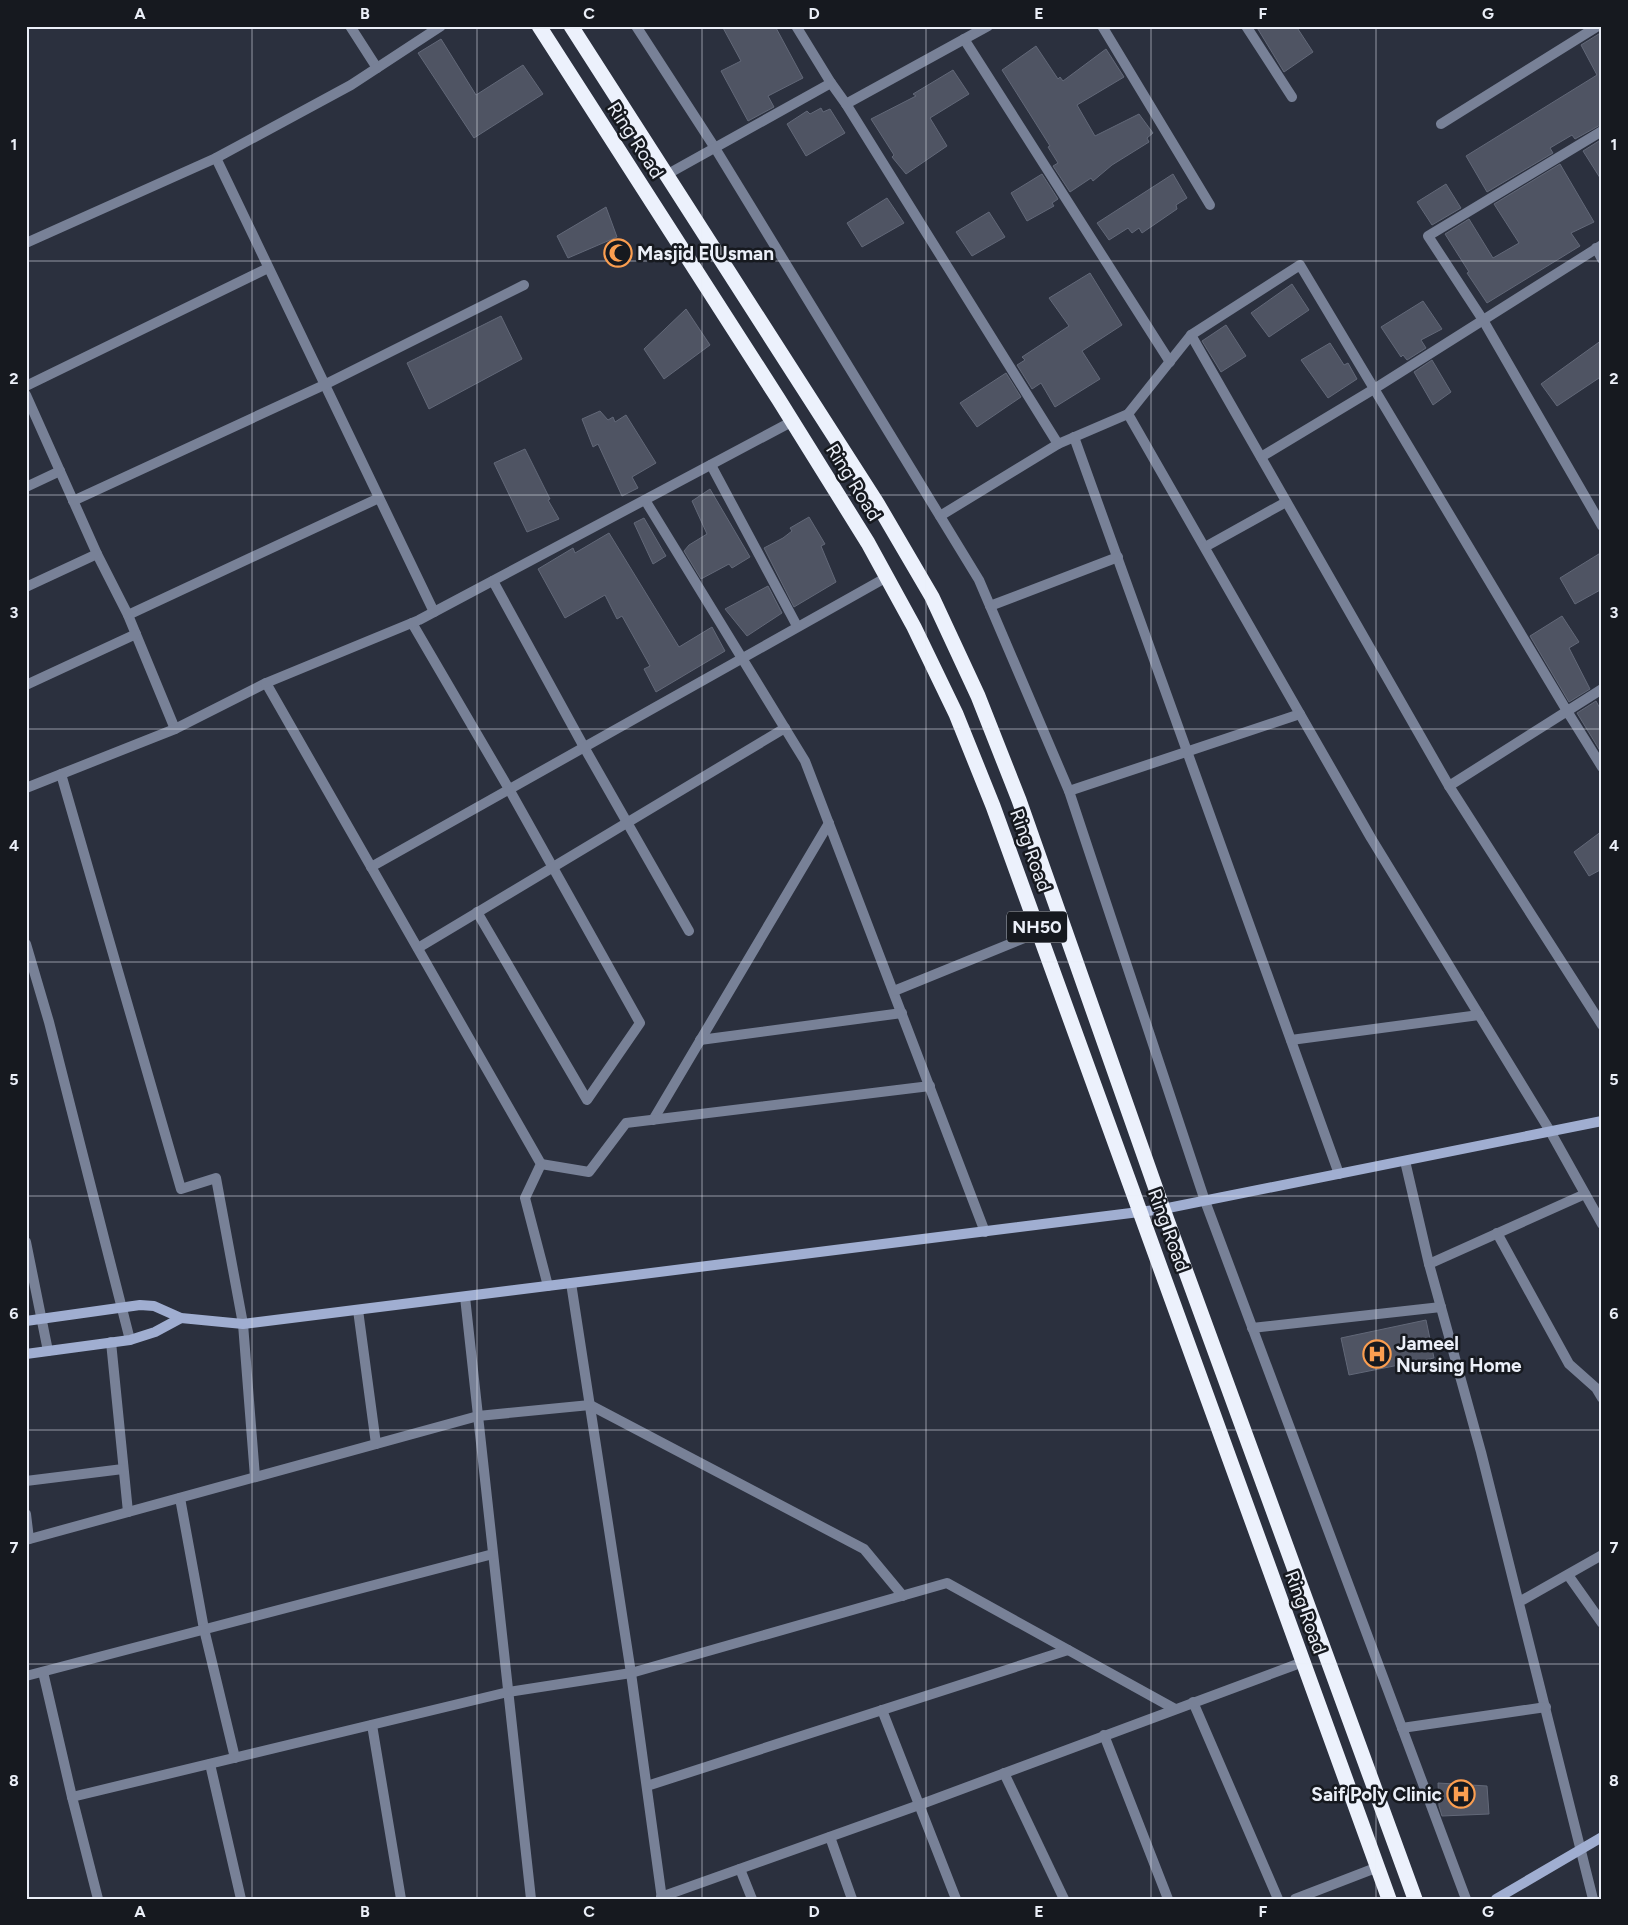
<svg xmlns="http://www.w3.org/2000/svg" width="1628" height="1925" font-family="Figtree,sans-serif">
<rect width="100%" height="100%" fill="#2b303e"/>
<g fill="#4f5463" stroke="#626878">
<path d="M722,26h53l28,52 -35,18 6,11 -26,14 -27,-50 20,-10z"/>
<path d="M1256,26h40l17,26 -29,20z"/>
<path d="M1602,32v92l-27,15 -3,-4 -22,13 3,5 -66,39 -21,-36 131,-81 -16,-30z"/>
<path d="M441,39l35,56 47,-30 20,29 -69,44 -56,-85z"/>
<path d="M1036,46l22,33 2,-2 3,4 43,-32 18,28 -47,28 18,31 44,-22 14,19 -6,5 2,4 -37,23 -19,16 -2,-3 -21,14 -17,-26 5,-3 -10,-16 2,-1 -48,-76z"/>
<path d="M953,70l16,24 -39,24 17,28 -41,28 -14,-17 2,-2 -23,-36 45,-23 -3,-2z"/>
<path d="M821,108l2,4 7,-3 15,24 -39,23 -19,-32 20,-13 3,3z"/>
<path d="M1602,139v42l-19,-30z"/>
<path d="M1560,164l34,58 -23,11 9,13 -93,57 -20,-30 2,-1 -24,-38 24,-15 24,39 26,-15 -25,-39z"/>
<path d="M1042,174l16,25 -6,4 2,3 -27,15 -16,-28z"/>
<path d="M1173,174l14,24 -11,7 1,4 -35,24 -3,-5 -7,5 -4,-5 -19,12 -12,-17z"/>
<path d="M1446,184l15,24 -29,17 -15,-23z"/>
<path d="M887,198l17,25 -42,24 -15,-24z"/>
<path d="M606,207l11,30 -49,21 -11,-22z"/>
<path d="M989,212l16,25 -33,19 -16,-24z"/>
<path d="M1090,273l32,52 -40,26 18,28 -45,28 -14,-24 -9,6 -15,-24 8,-5 -3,-3 47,-31 -20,-28z"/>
<path d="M1292,284l17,26 -40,27 -18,-24z"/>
<path d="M1423,301l19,28 -21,11 5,8 -19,12 -4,-5 -2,2 -20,-30z"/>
<path d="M686,309l24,36 -46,34 -20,-30z"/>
<path d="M501,316l21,43 -93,50 -22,-46z"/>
<path d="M1226,325l20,31 -25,16 -19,-31z"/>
<path d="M1602,340v36l-45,30 -16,-22z"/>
<path d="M1330,343l14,22 4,-2 9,16 -29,19 -27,-38z"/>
<path d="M1432,360l19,32 -18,13 -19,-33z"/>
<path d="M1006,373l15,24 -44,30 -17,-24z"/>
<path d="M600,411l8,9 5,-3 2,5 11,-7 30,48 -24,14 6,11 -16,8 -24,-52 -5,3 -11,-28z"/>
<path d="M525,449l25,50 -2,1 11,19 -32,13 -33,-69z"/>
<path d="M710,489l40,68 -18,11 -3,-4 -28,15 -17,-28 5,-6 18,-11 -15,-33z"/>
<path d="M809,517l16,27 -4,2 15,36 -42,25 -30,-59 19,-10 9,-7 -2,-3z"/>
<path d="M644,518l22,38 -13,8 -19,-41z"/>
<path d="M609,533l70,114 33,-20 13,24 -69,41 -12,-23 6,-3 -28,-50 -5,3 -12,-24 -40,23 -27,-49 35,-21 2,5z"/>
<path d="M1602,552v37l-27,15 -15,-26z"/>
<path d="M768,586l14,27 -35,23 -22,-27z"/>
<path d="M1562,616l17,26 -10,6 21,41 -21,13 -39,-66z"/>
<path d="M1596,701l6,11v42l-25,-41z"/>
<path d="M1602,831v38l-13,7 -15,-24z"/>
<path d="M1426,1320l8,38 -85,17 -8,-37z"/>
<path d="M1438,1783l49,3 2,28 -47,2 -3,-10z"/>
</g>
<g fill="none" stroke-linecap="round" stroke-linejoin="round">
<g stroke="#788197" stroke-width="10">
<path d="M350,26l27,42"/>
<path d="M636,26l79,122 264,432 90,211 136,410 261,698"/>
<path d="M796,26l35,57"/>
<path d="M1102,26l108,179"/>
<path d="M1246,26l46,71"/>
<path d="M964,39l206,323"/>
<path d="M846,104l212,340"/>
<path d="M1441,124l157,-98"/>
<path d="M1602,131l-174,105 55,84 119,206"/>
<path d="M216,158l218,454"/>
<path d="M666,175l165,-92 15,21 142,-78"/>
<path d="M26,243l190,-85 135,-73 90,-59"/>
<path d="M1596,248l6,11"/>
<path d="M26,386l242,-118"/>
<path d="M26,395l71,159 31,61 47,114 91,-46 275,481 -16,34 23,88"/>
<path d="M1128,414l243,424 179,293 52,93"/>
<path d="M1074,437l265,737"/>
<path d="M1261,457l113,-68 228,-144"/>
<path d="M711,465l86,161"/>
<path d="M26,487l34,-16"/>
<path d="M645,500l160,261 180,471"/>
<path d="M73,501l251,-116 200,-100"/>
<path d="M940,516l118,-72 70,-30 63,-79"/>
<path d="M1205,547l81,-45"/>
<path d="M493,581l91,166 105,184"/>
<path d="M26,587l71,-33"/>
<path d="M990,606l128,-49"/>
<path d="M128,615l251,-117"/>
<path d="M412,623l97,166 131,234 -53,77 -110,-188"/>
<path d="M266,683l153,-63 374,-199"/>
<path d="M26,685l110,-51"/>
<path d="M1602,689l-153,97 -258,-451 109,-70 267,446 35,56"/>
<path d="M61,774l120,415 35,-11 27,146 12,153"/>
<path d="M1449,786l153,239"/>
<path d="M26,788l149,-59"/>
<path d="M1069,791l231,-77"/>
<path d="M371,867l516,-290"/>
<path d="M26,944l23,78 81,318"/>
<path d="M418,948l367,-220"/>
<path d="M894,991l145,-59"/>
<path d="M700,1040l202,-27"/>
<path d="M1291,1040l188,-25"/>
<path d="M653,1120l176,-297"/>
<path d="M1405,1161l24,103 156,-70"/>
<path d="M541,1164l48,8 37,-49 304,-37"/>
<path d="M1497,1233l72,131 27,24 6,10"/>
<path d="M26,1242l22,109"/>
<path d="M1429,1264l52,188 112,447"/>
<path d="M571,1283l60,390 31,226"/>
<path d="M465,1297l66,602"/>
<path d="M358,1310l18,134"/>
<path d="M1252,1328l189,-21"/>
<path d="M111,1342l17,170"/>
<path d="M26,1481l97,-12"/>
<path d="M180,1498l24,131 31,129"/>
<path d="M26,1514l3,25"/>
<path d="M26,1540l452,-124 112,-11 274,144 39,47"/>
<path d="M1568,1575l34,48"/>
<path d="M1519,1602l83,-47"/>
<path d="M43,1672l29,125"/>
<path d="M26,1676l467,-122"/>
<path d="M1193,1702l85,197"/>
<path d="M882,1710l74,189"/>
<path d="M372,1725l29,174"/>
<path d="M1402,1728l144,-21"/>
<path d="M1104,1735l64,164"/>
<path d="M210,1764l31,135"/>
<path d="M1004,1773l60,126"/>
<path d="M647,1786l421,-136"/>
<path d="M830,1837l22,62"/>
<path d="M740,1869l12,30"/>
<path d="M661,1897l258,-92 384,-143"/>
<path d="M98,1899l-26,-102 436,-105 123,-19 316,-90 228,126"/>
<path d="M1295,1899l83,-32"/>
</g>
<g stroke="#a0aed1" stroke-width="10">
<path d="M26,1321l114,-16 14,1 27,12 62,6 920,-115 439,-88"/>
<path d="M26,1354l104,-14 25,-8 26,-14"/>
<path d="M1496,1899l106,-62"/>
</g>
<g stroke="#ecf1fc" stroke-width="15">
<path d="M539,26l240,374 89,143 46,84 42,87 37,92 396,1093"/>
<path d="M571,26l306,477 55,94 46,99 41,104 144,409 252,690"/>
</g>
</g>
<path fill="none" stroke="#ebeff8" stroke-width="1" stroke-opacity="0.55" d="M252,26v1873M477,26v1873M702,26v1873M926,26v1873M1151,26v1873M1376,26v1873M26,261h1576M26,495h1576M26,729h1576M26,962h1576M26,1196h1576M26,1430h1576M26,1664h1576"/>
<defs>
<g id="mosque-ring" transform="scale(1.4375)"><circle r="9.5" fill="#16191f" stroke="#fb9e50" stroke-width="1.5"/><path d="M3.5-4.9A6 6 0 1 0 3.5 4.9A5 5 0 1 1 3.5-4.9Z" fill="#fb9e50"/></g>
<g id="hospital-ring" transform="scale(1.4375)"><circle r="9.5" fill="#16191f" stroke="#fb9e50" stroke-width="1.5"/><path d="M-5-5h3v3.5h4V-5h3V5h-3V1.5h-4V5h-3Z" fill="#fb9e50"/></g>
</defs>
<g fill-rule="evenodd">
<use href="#mosque-ring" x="618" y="253"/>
<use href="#hospital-ring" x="1377" y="1354"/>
<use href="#hospital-ring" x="1461" y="1794"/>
</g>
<g text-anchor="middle" stroke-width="5" stroke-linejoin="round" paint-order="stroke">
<rect fill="#16191f" stroke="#abafb7" stroke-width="1" x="1007" y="911.5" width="60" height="31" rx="4"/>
<g font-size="18" font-weight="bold" fill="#ebeff8">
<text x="1037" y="933">NH50</text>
</g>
<g font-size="19" fill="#ebeff8" stroke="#16191f">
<text transform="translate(636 140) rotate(57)" y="7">Ring Road</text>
<text transform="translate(854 482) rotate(58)" y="7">Ring Road</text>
<text transform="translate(1031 850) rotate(70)" y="7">Ring Road</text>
<text transform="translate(1169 1230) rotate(70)" y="7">Ring Road</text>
<text transform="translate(1306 1612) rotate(70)" y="7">Ring Road</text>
</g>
<g font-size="19" font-weight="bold" fill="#ebeff8" stroke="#16191f" text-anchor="start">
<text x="637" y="260">Masjid E Usman</text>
<text x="1396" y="1350">Jameel<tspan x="1396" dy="22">Nursing Home</tspan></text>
<text x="1442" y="1801" text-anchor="end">Saif Poly Clinic</text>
</g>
</g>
<rect width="1628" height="1925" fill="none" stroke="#16191f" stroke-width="55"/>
<rect x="28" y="28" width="1572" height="1870" fill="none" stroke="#ebeff8" stroke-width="2"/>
<g font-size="16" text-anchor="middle" font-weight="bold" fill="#ebeff8">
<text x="140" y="19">A</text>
<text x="365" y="19">B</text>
<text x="589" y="19">C</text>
<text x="814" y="19">D</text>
<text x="1039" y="19">E</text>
<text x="1263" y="19">F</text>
<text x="1488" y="19">G</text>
<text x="14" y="150">1</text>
<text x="1614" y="150">1</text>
<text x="14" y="384">2</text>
<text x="1614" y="384">2</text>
<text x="14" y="618">3</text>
<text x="1614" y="618">3</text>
<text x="14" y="851">4</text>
<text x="1614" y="851">4</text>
<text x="14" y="1085">5</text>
<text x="1614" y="1085">5</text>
<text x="14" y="1319">6</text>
<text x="1614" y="1319">6</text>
<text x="14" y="1553">7</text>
<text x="1614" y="1553">7</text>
<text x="14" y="1786">8</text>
<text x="1614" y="1786">8</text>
<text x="140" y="1917">A</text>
<text x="365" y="1917">B</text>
<text x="589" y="1917">C</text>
<text x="814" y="1917">D</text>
<text x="1039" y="1917">E</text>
<text x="1263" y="1917">F</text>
<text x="1488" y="1917">G</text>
</g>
</svg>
